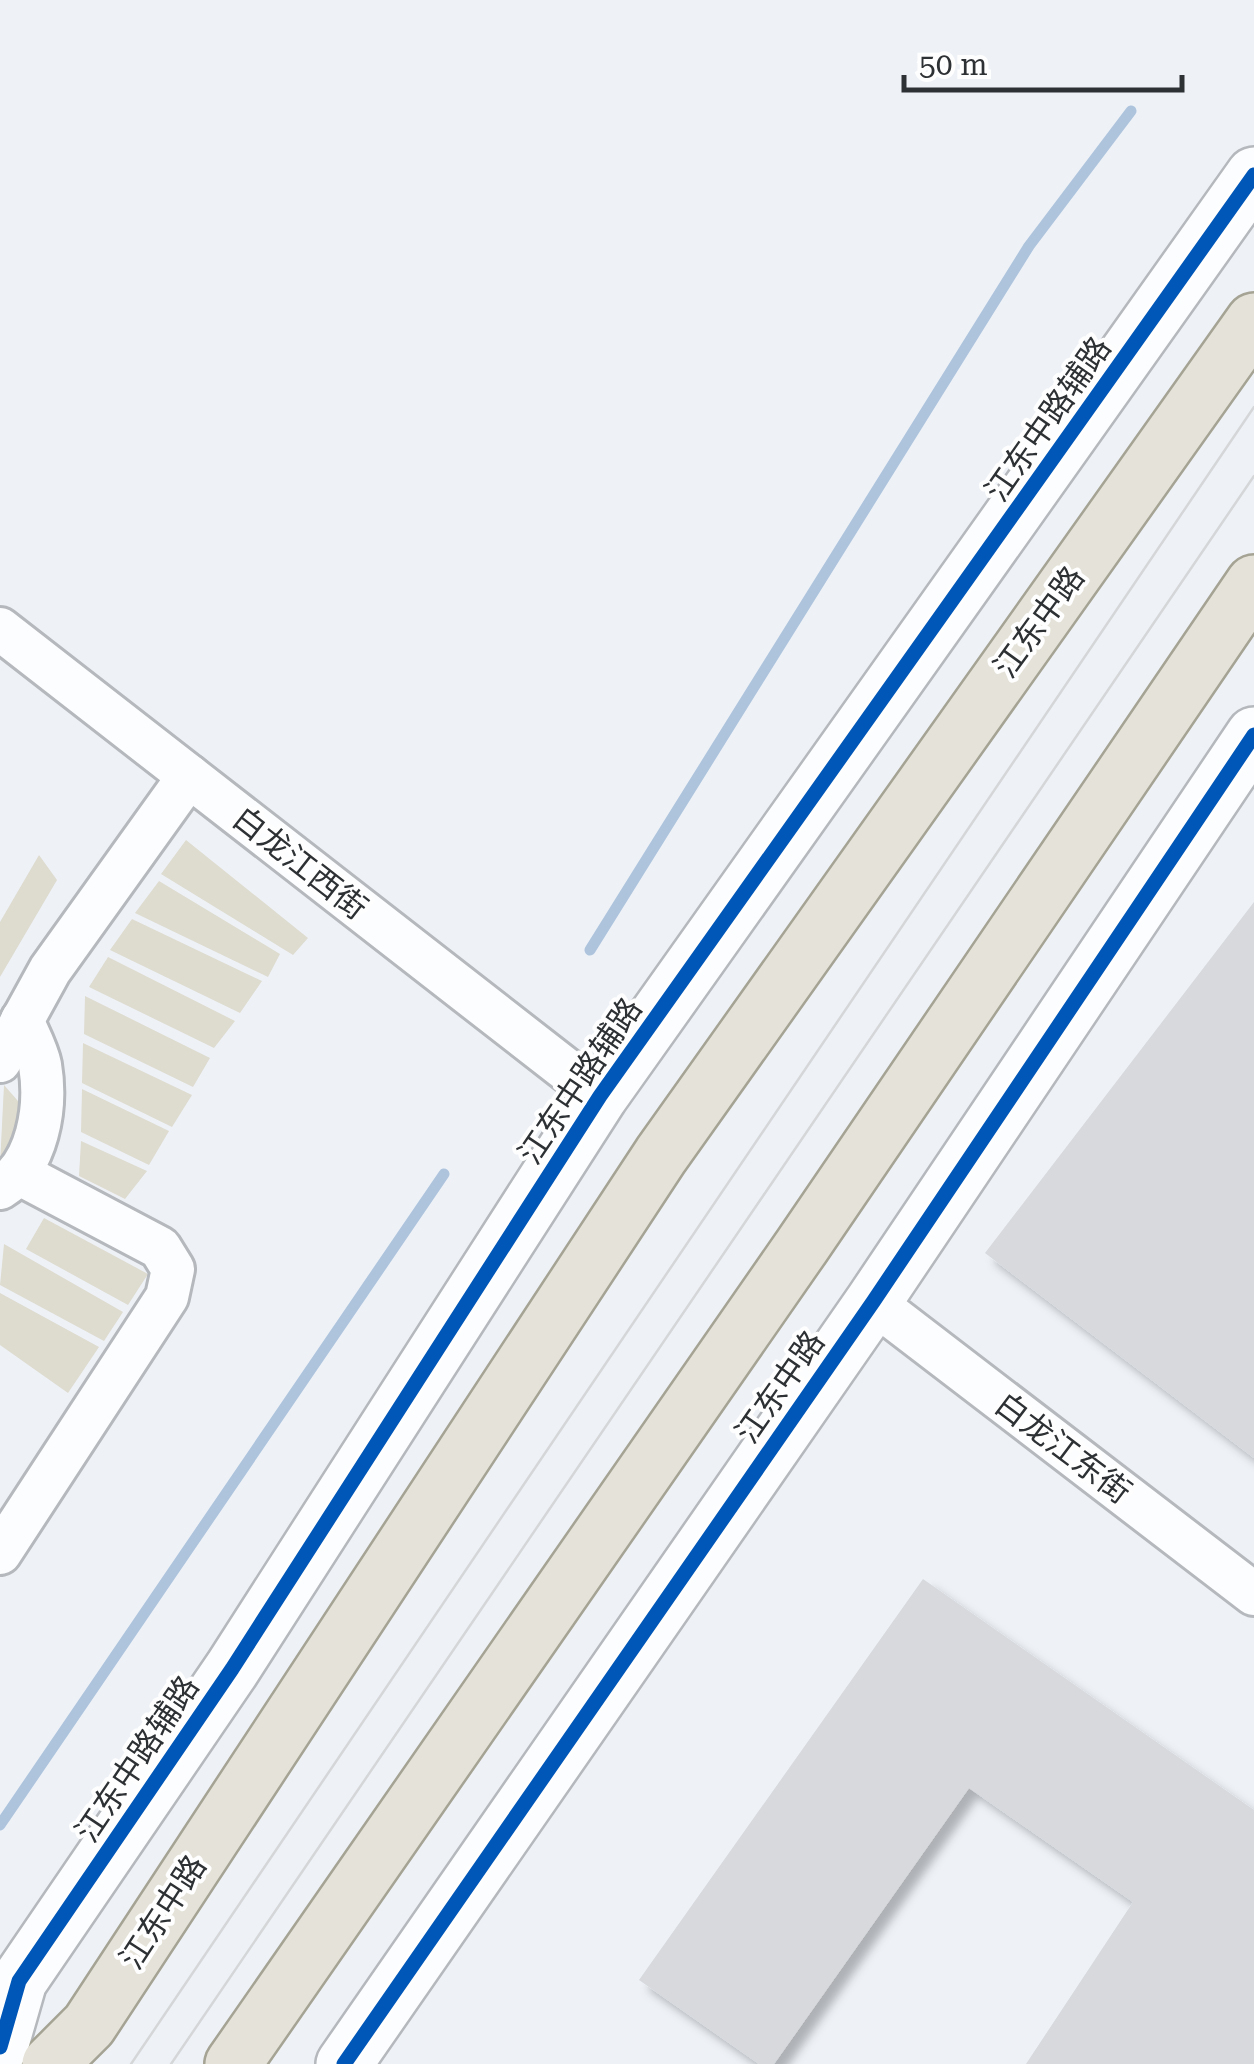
<svg xmlns="http://www.w3.org/2000/svg" width="1254" height="2064" font-family="'Roboto Serif','Noto Sans SC',serif">
<defs>
<filter id="shadow"><feDropShadow dx="9" dy="9" stdDeviation="5" flood-color="#0004"/></filter>
</defs>
<rect width="100%" height="100%" fill="#eef2f7"/>
<g fill="#dedbcf">
<path d="M186,840l122,98 -15,17 -132,-81z"/>
<path d="M39,855l18,25 -57,97v-55z"/>
<path d="M159,881l121,73 -12,23 -133,-64z"/>
<path d="M132,919l130,62 -22,32 -130,-63z"/>
<path d="M108,957l127,64 -21,27 -125,-61z"/>
<path d="M85,996l125,62 -17,29 -109,-53z"/>
<path d="M83,1043l109,52 -20,32 -90,-44z"/>
<path d="M4,1085l14,16 1,30 -19,33z"/>
<path d="M82,1089l87,42 -20,34 -68,-33z"/>
<path d="M81,1141l66,30 -22,28 -46,-23z"/>
<path d="M44,1218l104,56 -20,31 -102,-56z"/>
<path d="M4,1244l119,68 -19,29 -104,-56z"/>
<path d="M0,1293l99,54 -31,46 -68,-48z"/>
</g>
<g fill="none" stroke-linecap="round" stroke-linejoin="round">
<g stroke="#aec4dd" stroke-width="11">
<path d="M590,950l439,-704 102,-135"/>
<path d="M0,1825l444,-651"/>
</g>
</g>
<g fill="#d7d9dd" filter="url(#shadow)">
<path d="M1254,902v556l-269,-205z"/>
<path d="M923,1579l331,231v254h-228l107,-162 -164,-114 -195,276h-15l-120,-84z"/>
</g>
<g fill="none" stroke-linecap="round" stroke-linejoin="round">
<g stroke="#b5b8bc" stroke-width="48">
<g id="street">
<path d="M0,629l600,467"/>
<path d="M0,1061l50,-91 139,-194"/>
<path d="M0,1188c38,-23 47,-81 40,-123 -3,-15 -12,-31 -18,-45"/>
<path d="M873,1302l381,292"/>
<path d="M0,1553l167,-256 6,-28 -13,-21 -142,-75"/>
</g>
</g>
<g stroke="#b5b8bc" stroke-width="60">
<g id="secondary">
<path d="M0,2047l19,-66 213,-312 368,-573 654,-921"/>
<path d="M344,2064l529,-762 381,-567"/>
</g>
</g>
<g stroke="#a5a394" stroke-width="60">
<g id="primary">
<path d="M50,2064l39,-39 572,-870 593,-834"/>
<path d="M233,2064l569,-818 452,-663"/>
</g>
</g>
<use href="#street" stroke="#fcfdfe" stroke-width="42"/>
<use href="#secondary" stroke="#fcfdfe" stroke-width="55"/>
<use href="#primary" stroke="#e5e3d9" stroke-width="55"/>
<g stroke="#d4d6d8" stroke-width="2.5">
<path d="M131,2064l1123,-1657"/>
<path d="M171,2064l1083,-1588"/>
</g>
<g stroke="#fefefe" stroke-width="21">
<g id="cycleway">
<path d="M0,2047l19,-66 213,-312 368,-573 654,-921"/>
<path d="M344,2064l529,-762 381,-567"/>
</g>
</g>
<use href="#cycleway" stroke="#0057b8" stroke-width="15"/>
</g>
<g text-anchor="middle" stroke-width="8" stroke-linejoin="round" paint-order="stroke">
<g font-size="32" fill="#2e3134" stroke="#fefefe">
<text transform="translate(1048 419) rotate(-55)" y="11">江东中路辅路</text>
<text transform="translate(1039 622) rotate(-54)" y="11">江东中路</text>
<text transform="translate(300 863) rotate(38)" y="11">白龙江西街</text>
<text transform="translate(580 1081) rotate(-56)" y="11">江东中路辅路</text>
<text transform="translate(780 1387) rotate(-55)" y="11">江东中路</text>
<text transform="translate(1063 1448) rotate(37)" y="11">白龙江东街</text>
<text transform="translate(137 1759) rotate(-56)" y="11">江东中路辅路</text>
<text transform="translate(163 1912) rotate(-57)" y="11">江东中路</text>
</g>
</g>
<path d="M904 75v15h278v-15" fill="none" stroke="#2e3134" stroke-width="5"/>
<text x="919" y="75" font-size="30" fill="#2e3134" stroke="#fefefe" stroke-width="8" paint-order="stroke">50 m</text>
</svg>
